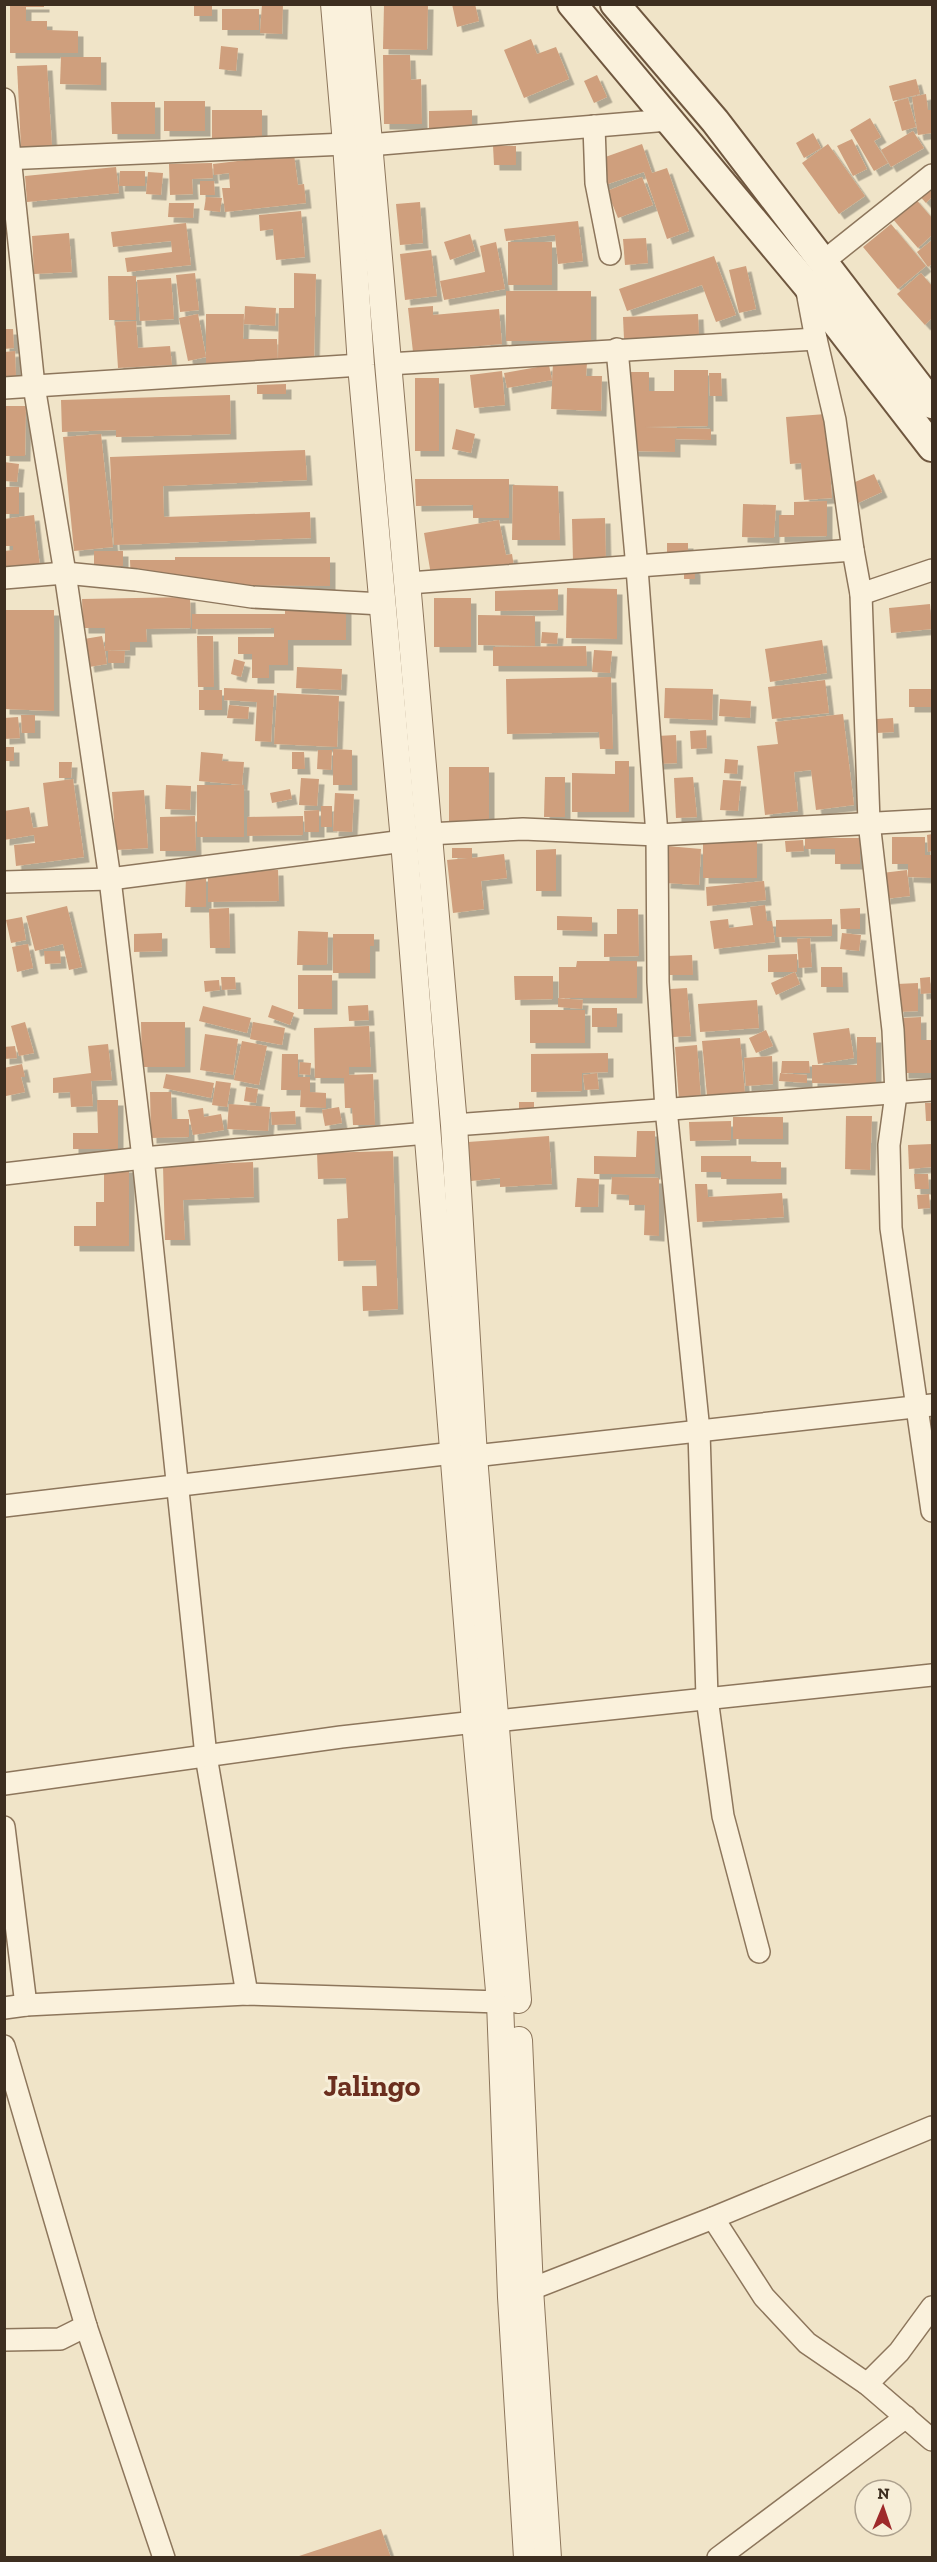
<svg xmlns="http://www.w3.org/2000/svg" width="937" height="2562" font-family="'Zilla Slab',serif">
<defs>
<filter id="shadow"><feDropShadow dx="5.5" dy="5.5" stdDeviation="0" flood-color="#0004"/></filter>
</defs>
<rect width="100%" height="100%" fill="#f0e4c8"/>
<g fill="#cf9f7d" filter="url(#shadow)">
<path d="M10,4h34v3h-18v14h21v9l31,1v22h-68z"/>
<rect x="194" y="4" width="18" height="12"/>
<path d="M262,4h21l-1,30 -22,-1z"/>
<path d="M384,4h44l-1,46 -44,-1z"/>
<path d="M452,4h23l4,17 -22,6z"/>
<rect x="222" y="9" width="37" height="21"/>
<path d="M531,39l6,15 19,-7 13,32 -45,19 -20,-48z"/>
<path d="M221,46l17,2 -2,23 -17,-2z"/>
<path d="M383,55h27l1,25 10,-1 1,45h-38z"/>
<path d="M61,57h40v28l-41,-1z"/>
<path d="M47,65l5,81 -31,2 -4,-82z"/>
<path d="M597,75l10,22 -13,6 -10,-22z"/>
<path d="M916,79l4,15 -27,7 -4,-15z"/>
<path d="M926,94l2,16h4v23l-14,2 -6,-38z"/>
<path d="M908,98l8,29 -14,4 -8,-29z"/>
<rect x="164" y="101" width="41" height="30"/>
<path d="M111,102h44v32h-43z"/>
<rect x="212" y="110" width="50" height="28"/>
<path d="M472,110v18l-43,1v-18z"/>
<path d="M870,118l11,19 -7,4 14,22 -14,8 -24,-41z"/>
<path d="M913,131l11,17 -33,19 -10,-17z"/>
<path d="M813,133l8,15 -17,10 -8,-15z"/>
<path d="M852,139l15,30 -14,7 -16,-30z"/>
<path d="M642,144l10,29 15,-5 22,63 -22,8 -23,-67 -42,14 -8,-25z"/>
<path d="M828,144l37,52 -26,18 -37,-51z"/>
<path d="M493,146h23v19h-22z"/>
<path d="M294,154l4,31 6,-1 2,19 -81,9 -3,-24h8l-1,-15 -15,2 -1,-11z"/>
<path d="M212,163l1,15 -21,1 1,15 -23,1 -1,-31z"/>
<path d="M116,167l3,26 -92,9 -2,-26z"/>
<path d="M120,171h25v15h-26z"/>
<path d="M148,172l15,1 -2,22 -15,-1z"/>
<path d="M642,177l11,28 -35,13 -11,-27z"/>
<path d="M200,181h14l1,14h-15z"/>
<path d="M926,185l6,8v4l-6,6 -9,-10z"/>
<path d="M206,197l16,1 -2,14 -16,-2z"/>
<path d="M914,197l18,21v17l-14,13 -27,-31z"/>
<path d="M420,202l3,41 -23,2 -4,-41z"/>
<path d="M169,203h25l-1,15 -25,-1z"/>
<path d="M301,211l4,46 -29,3 -3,-31 -13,2 -1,-16z"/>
<path d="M578,221l5,40 -25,3 -3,-29 -49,6 -2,-12z"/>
<path d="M186,223l5,42 -64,7 -2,-14 47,-6 -1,-11 -58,6 -2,-15z"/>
<path d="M891,224l35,42 -28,23 -35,-42z"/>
<path d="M69,233l3,39 -38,2 -2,-38z"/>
<path d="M470,234l5,17 -25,9 -6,-18z"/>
<path d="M646,238l2,25 -23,2 -2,-26z"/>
<path d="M932,240v24l-4,3 -11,-15z"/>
<path d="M496,242l9,47 -61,11 -4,-19 45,-9 -5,-26z"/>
<rect x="508" y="242" width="44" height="43"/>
<path d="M431,250l6,46 -32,4 -5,-46z"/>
<path d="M714,256l22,59 -20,7 -14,-37 -75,26 -8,-22z"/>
<path d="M746,266l10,43 -17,4 -10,-43z"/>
<path d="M195,273l4,37 -19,2 -4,-37z"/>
<path d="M294,273l22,1 -2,87 -36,-1 1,-52h15z"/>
<path d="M921,273l11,13v32l-7,7 -28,-31z"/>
<path d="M108,276h28v44h-27z"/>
<path d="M171,278l3,41 -34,2 -3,-41z"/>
<rect x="506" y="291" width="85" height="50"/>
<path d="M245,306l31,2 -1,18 -31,-2z"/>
<path d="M433,306v9l66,-6 3,35 -89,8 -5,-44z"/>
<path d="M198,314l8,43 -18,4 -9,-43z"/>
<path d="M206,314h38l-1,25h34l1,25h-72z"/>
<path d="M698,314l1,21 -75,4 -1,-22z"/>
<path d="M136,321l2,27 32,-2 2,19 -54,3 -3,-46z"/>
<path d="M4,329h9l1,19 -10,1z"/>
<path d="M15,351l1,26h-12v-25z"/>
<path d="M553,362l34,1 -1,13h16l-1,35 -50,-2z"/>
<path d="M549,365l3,15 -45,8 -3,-15z"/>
<path d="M674,370h34v56l-63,1 66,2v11l-36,-1v13l-43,-1 -18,-79h35v19h25z"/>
<path d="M502,371l3,34 -31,3 -4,-33z"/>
<path d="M709,373h12l1,23h-12z"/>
<rect x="415" y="378" width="24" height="73"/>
<path d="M286,384v10h-29v-9z"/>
<path d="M230,395l1,39 -115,3v-7l-54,2 -1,-32z"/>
<path d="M5,406h21l-1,50h-21z"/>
<path d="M826,414l6,84 -28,2 -3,-37 -11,1 -4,-47z"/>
<path d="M456,429l19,5 -4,19 -19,-4z"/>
<path d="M101,434l12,113 -39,4 -11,-114z"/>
<path d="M305,450l2,30 -144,6 1,31 146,-5 1,26 -197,7 -4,-88z"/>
<path d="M4,462l15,2 -2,18 -13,-1z"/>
<path d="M874,474l8,18 -26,12 -8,-19z"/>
<path d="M415,479h94v39h-36v-13l-57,1z"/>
<path d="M513,485l45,1 2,54h-48z"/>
<rect x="4" y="487" width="15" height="27"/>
<path d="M827,501v35l-48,1v-22h15v-13z"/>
<path d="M743,504l33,1 -2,33 -32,-1z"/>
<path d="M34,515l6,52 -36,4v-20l9,-1v-4h-9v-27z"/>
<path d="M605,518l1,44h-33l-1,-43z"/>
<path d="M499,520l7,35 6,-1 2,13 -82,14 -8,-48z"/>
<path d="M667,543h21v11l7,16v9h-11v-15h-17z"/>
<path d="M94,551h29v15l-29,-1z"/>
<path d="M175,557h155v29l-199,-1 -1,-25h45z"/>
<path d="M567,588l50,1v50l-51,-1z"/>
<path d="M558,589v21l-63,1v-20z"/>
<path d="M190,597l1,31 -45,1 1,13h-17v8l-25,1v-23h-22l-1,-29z"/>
<rect x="434" y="598" width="37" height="49"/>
<path d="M930,604l2,25 -41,4 -2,-25z"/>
<path d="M285,607h61v33h-58v25h-19v13h-17v-24h-14v-17h36v-9l-82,1v-15h93z"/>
<path d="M4,610h50v101l-50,-2z"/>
<path d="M478,615l57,1v30l-57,-1z"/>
<path d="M542,632l16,1 -1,11 -16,-1z"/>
<path d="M102,636l3,15h-3h3l2,13 -18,3 -5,-28z"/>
<path d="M197,636h16l1,51h-16z"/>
<path d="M822,640l5,33 -57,9 -5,-33z"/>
<path d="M586,646l1,20h-94v-19z"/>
<path d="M594,650l18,1 -2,22 -18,-1z"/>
<path d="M108,651h17l-1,12h-16z"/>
<path d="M234,659l11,3 -4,15 -10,-3z"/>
<path d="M297,667l45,2 -1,21 -45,-2z"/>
<path d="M611,677l2,72h-13l-1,-17 -92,2 -1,-55z"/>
<path d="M825,680l4,33 -57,6 -4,-32z"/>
<path d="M224,688l50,2 -3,52 -16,-1 2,-39 -33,-2z"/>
<path d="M665,688l48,1 -1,31 -48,-2z"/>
<rect x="909" y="689" width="23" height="18"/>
<rect x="199" y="690" width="23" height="20"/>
<path d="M277,693l62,3 -2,51 -63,-3z"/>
<path d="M720,699l31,2 -1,17 -31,-2z"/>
<path d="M229,705l20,2 -1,12 -21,-1z"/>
<path d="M843,714l11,91 -38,5 -5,-40 -17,2 4,39 -33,4 -8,-69 21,-2 -3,-22z"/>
<path d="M21,715h14v18h-13z"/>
<path d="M18,717l2,21 -16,1v-21z"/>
<path d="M893,718l1,14 -17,1v-14z"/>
<path d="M706,730l1,18 -16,1 -1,-18z"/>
<path d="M676,735l1,28 -19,1 -1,-28z"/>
<rect x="4" y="747" width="10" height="14"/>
<path d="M333,749l19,1v35h-19z"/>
<path d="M318,750h14l-1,20 -14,-1z"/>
<path d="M201,752l22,2 -1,7 22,1 -2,23 -43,-4z"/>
<path d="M292,752h12l1,17h-13z"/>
<path d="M725,759l13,1 -1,14 -13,-1z"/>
<path d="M615,761h14v51h-57v-39l43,1z"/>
<path d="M59,762h13l-1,16h-12z"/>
<path d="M449,767h40v56l-40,-1z"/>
<path d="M545,777h20v40h-21z"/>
<path d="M693,777l4,40 -21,1 -2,-40z"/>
<path d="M301,778l18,1 -2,27 -18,-1z"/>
<path d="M73,779l11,78 -68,9 -2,-21 21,-2 -1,-8 -30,5v-29l25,-4 4,21 15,-2 -5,-43z"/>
<path d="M723,780l18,1 -3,30 -18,-1z"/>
<path d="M166,785l25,1 -1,24 -25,-1z"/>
<rect x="197" y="785" width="47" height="52"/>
<path d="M290,789l2,10 -20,4 -2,-10z"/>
<path d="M144,790l4,58 -32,2 -4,-58z"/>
<path d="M335,793l19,1 -2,38 -19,-1z"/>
<rect x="321" y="806" width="11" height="21"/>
<path d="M319,810v22h-14l-1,-21z"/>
<path d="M195,816l1,35h-36v-34z"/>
<path d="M303,816v19l-56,1v-19z"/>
<path d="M932,834v17l-4,1 -1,-17z"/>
<path d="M892,837h33v18h7v23l-24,-1v-13h-16z"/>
<rect x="703" y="838" width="54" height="40"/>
<path d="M805,838h55v26h-25v-15h-30z"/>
<path d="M803,840l1,11 -18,1 -1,-11z"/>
<path d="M667,846l34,3 -2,36 -34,-2z"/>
<path d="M452,848h20v10l32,-4 3,24 -26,3 3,28 -31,4 -6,-53 21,-2h-16z"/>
<path d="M556,849v42h-20v-41z"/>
<path d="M278,870l1,31 -71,1v-31z"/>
<path d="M907,870l3,26 -25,3 -3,-26z"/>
<path d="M186,876h20v31h-21z"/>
<path d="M764,881l2,19 -59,6 -1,-19z"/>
<path d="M765,905l2,16h5l3,21 -61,7 -4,-28 18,-2 1,9 24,-3 -3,-18z"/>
<path d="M67,906l15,61 -13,3 -6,-26 -28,7 -9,-35z"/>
<path d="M229,908l1,40h-20l-1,-39z"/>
<path d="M860,908v21h-19l-1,-20z"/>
<path d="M617,909h21l1,47 -35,1v-23h13z"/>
<path d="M557,916l35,1v14l-35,-1z"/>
<path d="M22,917l4,23 -15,3 -5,-23z"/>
<path d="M832,919v17l-56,1v-17z"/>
<path d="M298,931l30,1 -1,33h-30z"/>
<path d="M162,933v18l-28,1v-18z"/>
<path d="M842,933l19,2 -2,16 -19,-2z"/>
<path d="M333,934h41v12h-4v27h-37z"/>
<path d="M810,938l2,29 -13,1 -2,-29z"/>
<path d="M28,944l5,24 -16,4 -5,-25z"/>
<path d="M44,951h16l1,12 -16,1z"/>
<path d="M797,954v18h-29v-17z"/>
<path d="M692,955l1,20h-26v-19z"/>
<path d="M577,961h60v37h-78v-31h17z"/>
<path d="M821,967h21l1,20h-22z"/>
<path d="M795,972l5,12 -24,11 -5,-12z"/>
<rect x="298" y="975" width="34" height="34"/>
<path d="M514,976h39v23l-38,1z"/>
<path d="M221,977h14l1,12 -14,1z"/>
<path d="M930,977l1,16 -10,1 -1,-16z"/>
<path d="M219,980l1,10 -15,2 -1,-11z"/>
<path d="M918,983v28l-20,1 -1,-28z"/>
<path d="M687,988l4,48 -18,1 -3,-48z"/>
<path d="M558,998l25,2 -1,9 -24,-2z"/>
<path d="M757,1000l2,28 -59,4 -2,-28z"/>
<path d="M272,1005l22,8 -4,12 -22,-8z"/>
<path d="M368,1005l1,15 -20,1 -1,-15z"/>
<path d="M203,1006l48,12 -4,15 -48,-12z"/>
<rect x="592" y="1008" width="25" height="19"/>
<rect x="530" y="1010" width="55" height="33"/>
<path d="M921,1017v23h11v33h-29l-1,-55z"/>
<path d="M25,1022l9,31 -15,3 -8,-30z"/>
<path d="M141,1022h44v45h-43z"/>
<path d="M253,1022l32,6 -3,17 -32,-6z"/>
<path d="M369,1026l2,41h-22v8l24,-1 2,51h-22l-1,-17h-7l-1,-30h-29l-1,-50z"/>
<path d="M849,1028l5,30 -36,6 -5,-31z"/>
<path d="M766,1030l7,16 -17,7 -7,-15z"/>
<path d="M205,1034l33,5 -5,36 -33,-5z"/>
<path d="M857,1037h19v47l-64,-1v-18h45z"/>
<path d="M740,1038l5,56 -38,2 -5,-55z"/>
<path d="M242,1041l25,5 -8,39 -25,-5z"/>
<path d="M108,1044l4,36 -21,1 2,25 -22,1 -1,-15 -17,1v-15l38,-5 -3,-27z"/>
<path d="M697,1045l4,54 -22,2 -4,-54z"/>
<path d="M15,1046l2,12 -13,1v-12z"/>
<path d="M608,1053v19l-26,1v18l-51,1v-38z"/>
<path d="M282,1054h16v23h12v15l16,1v15l-26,-1 1,-17h-20z"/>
<path d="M772,1056l1,28 -27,2 -2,-28z"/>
<path d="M782,1061h27l1,12h-29z"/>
<path d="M300,1062l11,1 -1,12 -11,-1z"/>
<path d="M22,1064l3,13h-4l4,15 -19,4 -2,-28z"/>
<path d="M597,1073l2,16 -14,1 -2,-15z"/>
<path d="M780,1073l27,2v8l-28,-2z"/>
<path d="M166,1074l48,9 -3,15 -48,-10z"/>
<path d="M216,1081l15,2 -4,24 -15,-2z"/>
<path d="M246,1087l12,2 -2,14 -12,-2z"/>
<path d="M150,1092h21l1,27h17v18l-38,1z"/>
<path d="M97,1100h21v49h-45v-16h25z"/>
<rect x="519" y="1102" width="15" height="10"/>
<path d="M925,1103h7v18h-6z"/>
<path d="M229,1104l41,3 -2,24 -41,-2z"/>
<path d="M339,1107l3,16 -17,3 -3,-16z"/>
<path d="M203,1108l1,9 17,-3 3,16 -31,5 -5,-25z"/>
<path d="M295,1111l1,13 -24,1 -1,-13z"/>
<path d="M846,1116h26l-2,54 -25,-1z"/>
<rect x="733" y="1117" width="50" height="22"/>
<path d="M731,1121v19l-41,1 -1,-19z"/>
<path d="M637,1131h18v43h-61v-18l42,1z"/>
<path d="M549,1136l3,48 -52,3v-9l-29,3 -3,-39z"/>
<path d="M932,1144v23l-23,2 -1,-24z"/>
<path d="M393,1151l5,158 -35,2 -1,-25h15l-1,-26 -38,1 -1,-42 11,-1 -2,-40 -28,1 -1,-26z"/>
<path d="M701,1156h50v6h30v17h-60v-7h-20z"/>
<path d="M253,1162l1,35 -71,3 2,40h-20l-2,-74z"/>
<path d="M104,1167h25v79h-55v-20h22v-24h8z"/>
<path d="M914,1174h14l1,15h-14z"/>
<path d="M612,1177l47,1v58l-15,-1 1,-30h-16v-10l-18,-1z"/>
<path d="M577,1178l22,1 -1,28h-23z"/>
<path d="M695,1184h12l1,13 74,-4 2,24 -87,5z"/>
<path d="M929,1194l1,14 -12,1 -1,-14z"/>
<path d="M381,2529l10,29h-95v-1z"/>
</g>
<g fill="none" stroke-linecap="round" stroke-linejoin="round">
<g stroke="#8d765c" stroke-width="24">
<g id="minor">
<path d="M4,99l30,287 31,187 45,306 33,279 63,598 41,238"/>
<path d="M594,126l2,57 14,71"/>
<path d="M369,145l299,-25"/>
<path d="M4,159l342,-15"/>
<path d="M824,261l108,-86"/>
<path d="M806,286l10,53 19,81 18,130 8,44 8,228 24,208 3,64 -7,51 2,83 41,283"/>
<path d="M617,349l20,219 20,267 1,147 8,127 33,322 8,267 16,118 36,136"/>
<path d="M388,364l428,-25"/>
<path d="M4,388l357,-23"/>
<path d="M4,578l61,-5 71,7 116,17 130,7"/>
<path d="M409,583l444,-33"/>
<path d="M861,594l71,-24"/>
<path d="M428,834l95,-5 134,6 275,-15"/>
<path d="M4,882l106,-3 294,-38"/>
<path d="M454,1125l478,-35"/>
<path d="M4,1174l139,-16 284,-25"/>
<path d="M474,1456l458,-51"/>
<path d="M4,1506l449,-53"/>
<path d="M496,1721l436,-46"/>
<path d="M4,1784l337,-47 134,-15"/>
<path d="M4,1827l22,178"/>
<path d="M4,2008l22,-3 221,-11 253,8"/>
<path d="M4,2046l82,280 78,232"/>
<path d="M713,2218l51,79 43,46 60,41 65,56"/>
<path d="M516,2295l197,-77 219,-91"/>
<path d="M4,2340l56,-1 26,-13"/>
<path d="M867,2384l32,-32 33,-45"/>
<path d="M718,2558l188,-141"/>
</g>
</g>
<g stroke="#8d765c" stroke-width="28">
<g id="tertiary">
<path d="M334,4l12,140 15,221 43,476 71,881 25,280 11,295 16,261"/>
<path d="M357,4l97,1121 20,331 44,544"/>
<path d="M519,2040l11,249 18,269"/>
</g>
</g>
<g stroke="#6f573f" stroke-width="32">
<g id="secondary">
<path d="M572,4l234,280 126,163"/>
<path d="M615,4l100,117 217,283"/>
</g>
</g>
<use href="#minor" stroke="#faf1dc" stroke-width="21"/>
<use href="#tertiary" stroke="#faf1dc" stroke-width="26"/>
<use href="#secondary" stroke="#faf1dc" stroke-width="28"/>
</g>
<g text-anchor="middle" stroke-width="6" stroke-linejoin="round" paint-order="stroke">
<g font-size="30" font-weight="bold" fill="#6b2e1e" stroke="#f7eed8">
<text x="372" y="2096">Jalingo</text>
</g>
</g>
<rect width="937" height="2562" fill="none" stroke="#3d2e20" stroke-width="12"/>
<g transform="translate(883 2508) rotate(2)"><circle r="28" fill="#f7eed8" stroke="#ada18e" stroke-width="1.5"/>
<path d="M0-4.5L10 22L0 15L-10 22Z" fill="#9e2a2b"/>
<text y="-9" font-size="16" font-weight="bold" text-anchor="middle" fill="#3d2e20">N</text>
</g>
</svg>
